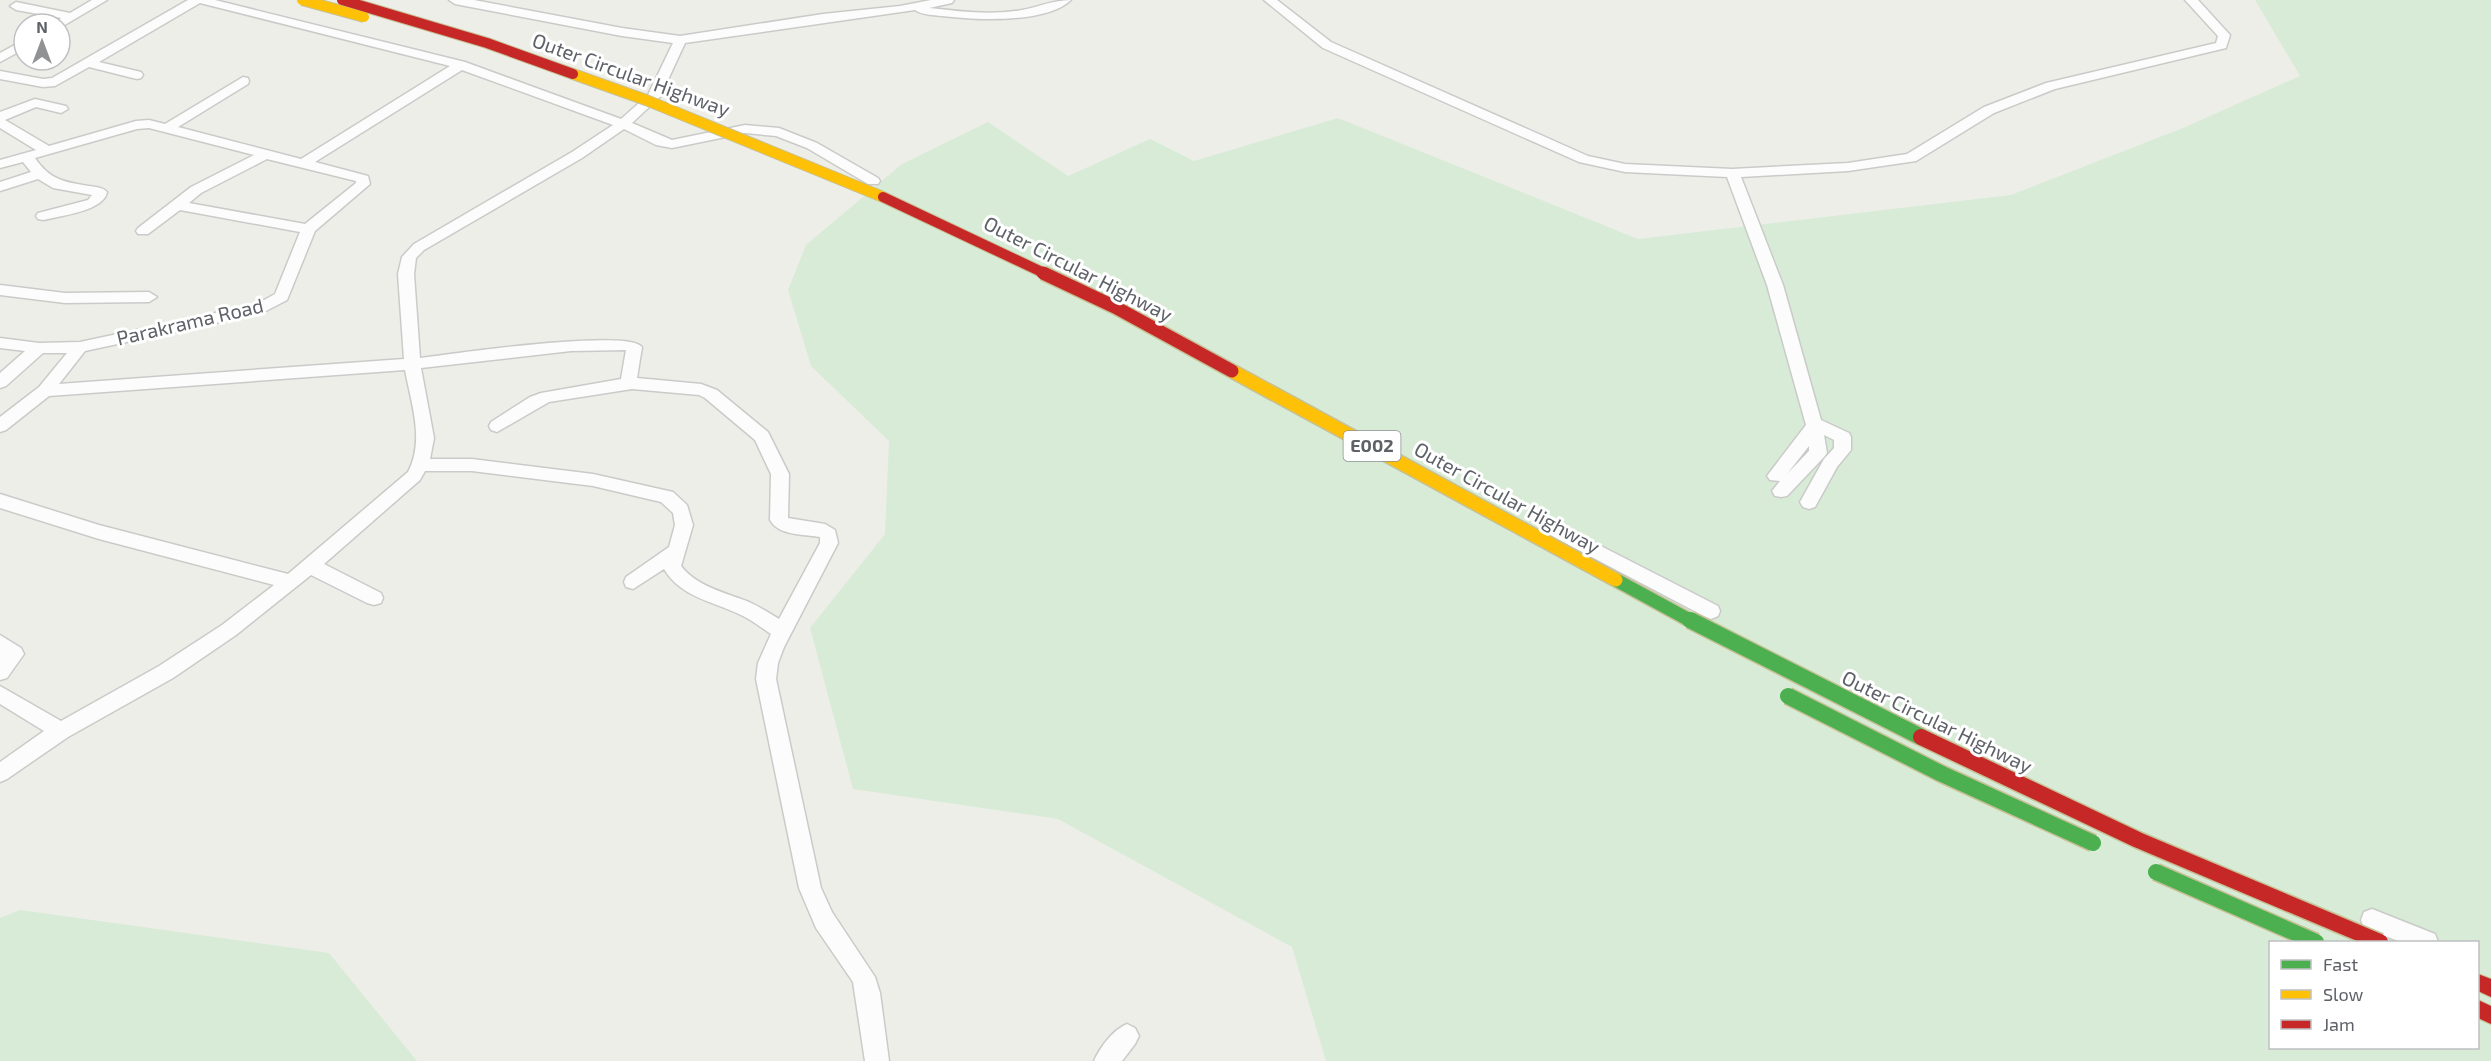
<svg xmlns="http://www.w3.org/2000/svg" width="2491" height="1061" font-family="'Exo 2',sans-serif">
<rect width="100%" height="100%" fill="#eeeee9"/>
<g fill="#d7ebd7" fill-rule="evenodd">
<path d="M2255,0h236v1061h-1165l-34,-114 -234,-128 -205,-30 -43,-161 75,-94 4,-93 -78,-75 -23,-76 18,-45 96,-81 86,-42 80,54 82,-37 44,22 144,-43 300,121 373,-44 172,-67 117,-52zM2270,942h208v106h-208z"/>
<path d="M20,910l309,43 88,108h-417v-143z"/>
</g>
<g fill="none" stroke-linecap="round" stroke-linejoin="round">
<g stroke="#cacbc9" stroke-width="3">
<g id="street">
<path d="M92,0h15l-44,26 -6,-4 4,-4 -45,-8 -6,-4 6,-4 54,11z"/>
<path d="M188,0h27l250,62 156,57 27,-24 25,-52 -51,-7 -167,-32 -6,-4h25l148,28 58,8 143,-22 77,-8 31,-6h23l-2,3 -23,5c28,3 58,7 86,3 20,-2 36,-11 56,-11 -25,24 -96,20 -129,16 -9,-1 -20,-1 -27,-6l-230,33 -25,54 -28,26 40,17 73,-15 34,3 38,15 61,35 2,3 -2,3h-10l-61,-36 -31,-12 -31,-3 -73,15 -16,-3 -32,-16 -42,29 -158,92 -8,8 -2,16 6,84c30,-4 209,-30 222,-11l-5,31 64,6 16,6 51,42 21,42 -1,44 37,6 10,6 3,13 -54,104 -6,16 -2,16 45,209 11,24 43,65 5,16 9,68h-24l-12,-79 -37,-54 -17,-40 -43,-209 2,-16 13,-29c-9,-6 -18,-13 -28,-18 -27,-14 -62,-18 -79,-47l-31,20 -7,-2 -2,-5 2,-5 43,-30 6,-22 -2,-12 -12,-11 -68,-16 -121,-15h-47l-5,9 -96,84 57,29 2,5 -2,5 -7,2 -7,-2 -56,-28 -75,60 -63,43 -105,59 -61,42 -7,3v-20l44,-31 -44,-27v-18l61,35 98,-55 63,-41 52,-40 -175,-46 -99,-31v-14l99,31 189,49 120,-102c17,-32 3,-69 -3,-102l-356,26 -43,34 -6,2v-15l39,-30 28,-34h-24l-37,33 -6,2v-15l25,-22 -25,-3v-10l39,5 41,-1 177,-38 18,-10 25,-62 -120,-22 -32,24h-10l-2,-3 2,-3 53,-41 63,-32 -105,-27 -12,1 -102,29c15,22 29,24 54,28 7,1 13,1 18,6 -3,19 -47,24 -64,28l-5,-1 -2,-3 2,-3 50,-13 4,-5 -39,-7 -15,-9 -38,12v-9l31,-10 -8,-10 -23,6v-8l36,-10 -36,-22v-16l35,-13 31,7 2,3 -7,4 -25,-6 -31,13 44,26 87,-25 13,-1 16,4 78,-47 5,1 1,3 -1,3 -70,43 123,32 149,-93 -250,-63 -101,59 42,10 2,3 -2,3 -4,1 -48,-12 -34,19 -12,1 -43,-8v-8l43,8 9,-1zM462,70l151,55 -41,27 -158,92 -12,13 -4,17 6,85 -345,25 26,-33 177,-38 25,-13 28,-69 55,-47 -2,-8 -53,-14zM267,159l89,22v2l-51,41 -116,-21 12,-10zM626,350l-5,29 -80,14 -11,4 -39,25 -2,4 2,4 6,2 52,-30 83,-13 67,6 6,3 50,42 16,34 -1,46c9,16 33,14 50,17v6l-41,76c-10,-6 -19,-12 -30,-17 -22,-9 -52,-15 -68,-36l12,-41 -6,-20 -14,-13 -80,-18 -121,-15h-42l4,-21 -13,-70 150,-17z"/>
<path d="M1264,0h13l54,42 257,114 37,8 107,5 116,-6 59,-9 77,-47 62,-24 170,-40 2,-7 -33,-36h13l32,35 -4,13 -171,41 -61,24 -78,48 -68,10 -107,6 42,108 38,135 28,13 2,4v13l-14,17 -22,40 -6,2 -6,-2 -3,-5 24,-43 10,-11v-8l-10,-5 3,18 -3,4 -37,39 -6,1 -6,-1 -3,-5 8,-10 -10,-1 -3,-4 39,-51 -39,-140 -40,-108 -102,-5 -46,-10 -256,-114zM1809,446v5l-22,23z"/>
<path d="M24,40v9l-24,13v-9z"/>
<path d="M0,285l65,8 84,-1 8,5 -8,5 -84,1 -65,-8z"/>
<path d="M1552,521l166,85 2,5 -2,5 -7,3 -7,-3 -158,-83 -3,-5 3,-5z"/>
<path d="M0,635l21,13 3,6 -17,24 -7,2z"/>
<path d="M2372,909l63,25 3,8h-37l-37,-14 -3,-8 3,-8z"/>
<path d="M1127,1024l8,4 4,8 -4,8 -13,17h-28c6,-14 19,-31 33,-37z"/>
</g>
</g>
<g stroke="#c7c095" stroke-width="2">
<g id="jam">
<path d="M2478,974l13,5v18l-13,-6z"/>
<path d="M2478,1000l13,6v18l-13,-6z"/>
</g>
</g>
<use href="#street" fill="#fcfcfc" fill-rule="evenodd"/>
<use href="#jam" fill="#c62828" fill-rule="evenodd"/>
<g stroke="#c7c095" stroke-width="16" stroke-linecap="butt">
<path id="fast-bridge-far1" d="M1616,580l77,42"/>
</g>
<g stroke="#c7c095" stroke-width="19" stroke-linecap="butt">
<g id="fast-bridge">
<path d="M1690,620l231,117"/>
<path d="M1788,696l154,78 151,69"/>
<path d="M2156,872l160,70"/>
</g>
</g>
<g stroke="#c7c095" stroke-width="12" stroke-linecap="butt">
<g id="slow-bridge-far1">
<path d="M302,0l62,17"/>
<path d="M573,74l73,26 237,97"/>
</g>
</g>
<g stroke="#c7c095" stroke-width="16" stroke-linecap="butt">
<path id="slow-bridge" d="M1232,371l384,209"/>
</g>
<g stroke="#c7c095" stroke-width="12" stroke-linecap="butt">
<g id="jam-bridge-far2">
<path d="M342,0l145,43 86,31"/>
<path d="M883,197l163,77"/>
</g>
</g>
<g stroke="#c7c095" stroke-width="16" stroke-linecap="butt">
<path id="jam-bridge-far1" d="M1043,273l72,34 117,64"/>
</g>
<g stroke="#c7c095" stroke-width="19" stroke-linecap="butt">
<path id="jam-bridge" d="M1921,737l217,103 242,102"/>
</g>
<use href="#fast-bridge-far1" stroke="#4caf50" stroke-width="13"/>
<use href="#fast-bridge" stroke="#4caf50" stroke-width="16"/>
<use href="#slow-bridge-far1" stroke="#ffc107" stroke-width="10"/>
<use href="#slow-bridge" stroke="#ffc107" stroke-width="13"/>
<use href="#jam-bridge-far2" stroke="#c62828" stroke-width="10"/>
<use href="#jam-bridge-far1" stroke="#c62828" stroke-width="13"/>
<use href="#jam-bridge" stroke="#c62828" stroke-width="16"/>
</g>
<g text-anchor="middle" stroke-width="6" stroke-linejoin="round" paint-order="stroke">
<rect fill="#fff" stroke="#8e9095" stroke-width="1.5" x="1343.5" y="431" width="57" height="30" rx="4.5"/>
<g font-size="18" font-weight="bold" fill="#5e6167">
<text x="1372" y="452">E002</text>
</g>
<g font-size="20" fill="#5e6167" stroke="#fff">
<text transform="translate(631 75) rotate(20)" y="7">Outer Circular Highway</text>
<text transform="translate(1078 269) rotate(27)" y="7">Outer Circular Highway</text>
<text transform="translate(190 322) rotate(-13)" y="7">Parakrama Road</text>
<text transform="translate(1507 498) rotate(29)" y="7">Outer Circular Highway</text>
<text transform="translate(1937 722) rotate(26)" y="7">Outer Circular Highway</text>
</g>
</g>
<rect x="2269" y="941" width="210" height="108" fill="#ffffff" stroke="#bfc0c2" stroke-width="1.5"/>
<rect x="2281" y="960" width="30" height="9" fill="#4caf50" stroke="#bfc0c2" stroke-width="1.5"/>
<text x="2323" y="971" font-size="18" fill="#5e6167">Fast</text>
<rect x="2281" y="990" width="30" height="9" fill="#ffc107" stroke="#bfc0c2" stroke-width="1.5"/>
<text x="2323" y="1001" font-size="18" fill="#5e6167">Slow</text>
<rect x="2281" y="1020" width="30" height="9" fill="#c62828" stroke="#bfc0c2" stroke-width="1.5"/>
<text x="2323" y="1031" font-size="18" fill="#5e6167">Jam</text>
<g transform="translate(42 42)"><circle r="28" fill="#ffffff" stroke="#bfc0c2" stroke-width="1.5"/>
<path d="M0-4.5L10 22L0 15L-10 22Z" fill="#909294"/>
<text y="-9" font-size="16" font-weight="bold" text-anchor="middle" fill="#5e6167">N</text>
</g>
</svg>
